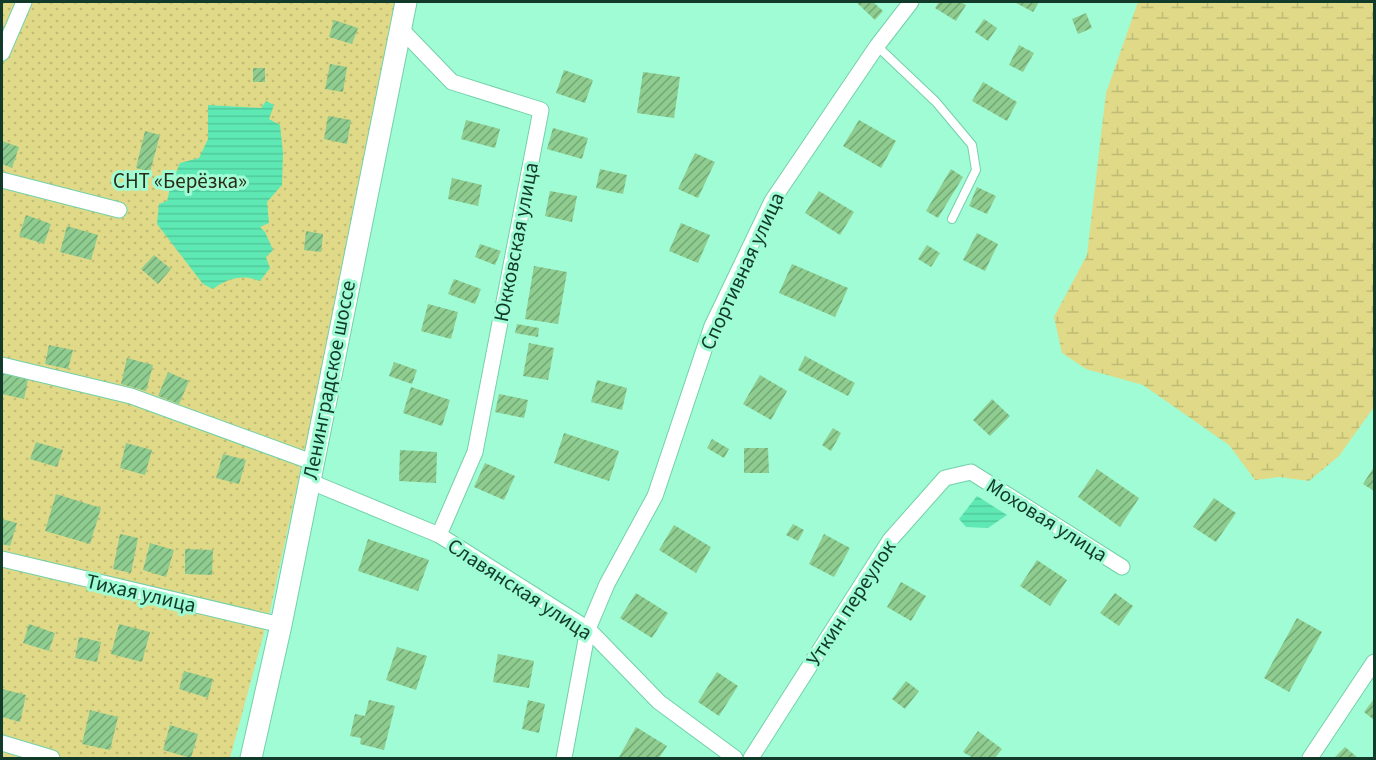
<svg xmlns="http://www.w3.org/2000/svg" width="1376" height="760" font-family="'Source Sans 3',sans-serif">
<defs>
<pattern id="wetland-marsh" width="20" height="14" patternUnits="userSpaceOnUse" patternTransform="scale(1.5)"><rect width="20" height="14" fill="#e0da88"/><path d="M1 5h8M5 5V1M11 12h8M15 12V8" fill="none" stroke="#bfbc76"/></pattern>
<pattern id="garden-dots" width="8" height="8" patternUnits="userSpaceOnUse" patternTransform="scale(1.5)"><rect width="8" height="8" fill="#e0da88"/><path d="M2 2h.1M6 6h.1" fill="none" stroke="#bfbc76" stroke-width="1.8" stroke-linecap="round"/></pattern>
<pattern id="water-rules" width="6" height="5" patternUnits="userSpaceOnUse" patternTransform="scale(1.5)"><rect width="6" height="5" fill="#5ee9b4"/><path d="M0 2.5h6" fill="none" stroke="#51c99b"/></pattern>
<pattern id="building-hatch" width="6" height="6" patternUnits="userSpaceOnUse" patternTransform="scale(1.5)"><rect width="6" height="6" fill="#8fcc90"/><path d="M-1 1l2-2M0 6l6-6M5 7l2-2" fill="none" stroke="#73a776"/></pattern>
</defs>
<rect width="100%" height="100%" fill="#9ffcd4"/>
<path fill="url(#wetland-marsh)" d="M1138,2h236v405l-35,49 -30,25 -30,-4 -24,3 -26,-35 -86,-60 -57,-16 -24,-16 -8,-36 33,-62 19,-162z"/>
<path fill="url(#garden-dots)" d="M2,2h400l-132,609 -40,147h-228z"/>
<g fill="url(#water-rules)">
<path d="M266,101l8,4 -5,14 11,6 3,28 -1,32 -15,17 2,21 -9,4 5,5 8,18 -7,7 4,11 -10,13c-17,-7 -32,-3 -47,8l-10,-5 -46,-60 2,-20 8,-3 4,-17 9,-6 -5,-3 5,-12 19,-5 9,-19v-34l53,3z"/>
<path d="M977,496l30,19 -19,13 -22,-1 -7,-8z"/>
</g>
<g fill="url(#building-hatch)">
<path d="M856,2h17l10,9 -8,9z"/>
<path d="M939,2h22l5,3 -10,16 -21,-13z"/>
<path d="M1014,2h25l-6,10z"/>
<path d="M1086,13l6,15 -14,6 -6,-15z"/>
<path d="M984,19l13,9 -9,13 -13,-9z"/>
<path d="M334,20l24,8 -6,16 -23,-7z"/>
<path d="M1019,45l15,8 -11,19 -14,-7z"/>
<path d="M330,64l17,3 -4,25 -18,-3z"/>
<rect x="253" y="68" width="12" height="14"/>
<path d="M564,70l29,10 -8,23 -29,-10z"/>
<path d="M643,72l37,5 -6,41 -37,-5z"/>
<path d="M983,82l34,20 -10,19 -35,-20z"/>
<path d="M328,116l23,4 -4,24 -23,-5z"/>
<path d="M466,120l34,9 -5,19 -34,-9z"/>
<path d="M859,120l37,21 -15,27 -38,-22z"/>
<path d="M553,128l35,10 -6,21 -35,-10z"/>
<path d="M145,131l15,4 -10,37 -14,-4z"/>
<path d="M2,141l17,6 -7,21 -10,-4z"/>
<path d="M695,153l20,9 -17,36 -20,-9z"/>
<path d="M600,169l27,6 -4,19 -27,-6z"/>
<path d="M951,169l12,8 -25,41 -12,-7z"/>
<path d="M452,178l30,7 -4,21 -30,-7z"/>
<path d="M977,187l19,9 -9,18 -18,-8z"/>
<path d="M550,191l27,5 -5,26 -27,-6z"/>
<path d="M819,191l35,21 -14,23 -35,-22z"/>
<path d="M26,215l25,9 -7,20 -25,-8z"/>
<path d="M681,223l29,12 -12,28 -29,-12z"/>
<path d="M67,226l31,9 -7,25 -31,-8z"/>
<path d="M306,231l17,3 -2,18 -17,-2z"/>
<path d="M977,233l21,11 -13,27 -22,-11z"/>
<path d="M480,244l21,7 -6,14 -20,-8z"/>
<path d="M927,245l13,8 -9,14 -13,-8z"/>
<path d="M154,255l17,14 -13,15 -17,-15z"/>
<path d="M792,264l56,24 -13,29 -56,-24z"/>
<path d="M534,266l33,6 -9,52 -33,-5z"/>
<path d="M454,279l27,10 -6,15 -27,-10z"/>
<path d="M428,304l30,8 -7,27 -30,-8z"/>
<path d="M517,324l22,4 -1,9 -23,-4z"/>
<path d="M529,343l25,5 -6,32 -25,-4z"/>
<path d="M49,345l24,5 -5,19 -23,-5z"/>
<path d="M805,356l50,27 -7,13 -50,-26z"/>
<path d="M127,358l26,7 -7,26 -25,-7z"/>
<path d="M394,362l23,8 -5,14 -23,-8z"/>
<path d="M168,372l21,9 -10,23 -21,-8z"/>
<path d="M2,373l26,7 -4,19 -22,-5z"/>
<path d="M760,375l27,16 -16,29 -28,-16z"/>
<path d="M597,380l30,8 -5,22 -31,-8z"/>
<path d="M411,387l39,13 -8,26 -39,-13z"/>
<path d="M499,394l29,6 -4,18 -29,-6z"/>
<path d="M992,399l18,17 -20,20 -17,-16z"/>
<path d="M833,428l8,5 -10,18 -9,-6z"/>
<path d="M564,433l55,18 -10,30 -55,-18z"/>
<path d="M712,439l17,10 -5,9 -17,-10z"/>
<path d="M36,442l27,8 -6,17 -27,-8z"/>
<path d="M126,443l26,7 -7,25 -25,-7z"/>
<path d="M744,448h24l1,25h-25z"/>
<path d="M400,450l37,2 -1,31 -37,-2z"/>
<path d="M223,454l23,6 -7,24 -23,-6z"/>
<path d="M485,463l30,13 -11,24 -30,-13z"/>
<path d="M1374,467v24l-11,-7z"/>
<path d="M1097,469l42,29 -19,29 -42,-30z"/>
<path d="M56,494l45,14 -11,36 -45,-13z"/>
<path d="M1214,498l22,15 -20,29 -23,-15z"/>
<path d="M2,519l15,4 -7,23 -8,-2z"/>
<path d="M793,524l11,6 -6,11 -12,-6z"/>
<path d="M674,525l37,22 -15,26 -37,-23z"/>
<path d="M120,534l18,4 -7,35 -18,-4z"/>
<path d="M824,534l26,14 -16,29 -25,-13z"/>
<path d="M368,539l61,21 -11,31 -60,-20z"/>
<path d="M150,543l24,7 -8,27 -23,-7z"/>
<path d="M185,549l28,1 -1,25 -27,-1z"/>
<path d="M1037,560l30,20 -17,26 -30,-20z"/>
<path d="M901,582l25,14 -15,25 -24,-14z"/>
<path d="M636,593l32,20 -16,25 -32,-20z"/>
<path d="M1115,593l18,13 -14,20 -19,-13z"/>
<path d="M1297,618l25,14 -33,60 -25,-14z"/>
<path d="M29,624l26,9 -6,18 -26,-8z"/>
<path d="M119,624l31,8 -8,30 -31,-8z"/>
<path d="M79,637l22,5 -4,20 -22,-4z"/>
<path d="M397,647l30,9 -11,34 -30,-10z"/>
<path d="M498,654l36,7 -5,27 -36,-6z"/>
<path d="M184,671l29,8 -5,19 -29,-9z"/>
<path d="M717,672l21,14 -19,30 -21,-14z"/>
<path d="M906,681l13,10 -14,18 -13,-10z"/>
<path d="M2,689l24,6 -6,27 -18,-5z"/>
<path d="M1374,699v21l-10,-8z"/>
<path d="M369,700l26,6 -11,44 -24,-6 1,-6 -11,-2 5,-22 10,2z"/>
<path d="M528,700l17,4 -6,29 -17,-4z"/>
<path d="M90,710l28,7 -8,33 -28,-6z"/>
<path d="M170,725l28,9 -7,24 -28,-8z"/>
<path d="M636,727l31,19 -8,12 -40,-1z"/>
<path d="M978,731l24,18 -7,9h-22l-10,-6z"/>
<path d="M1345,747l13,11h-24z"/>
</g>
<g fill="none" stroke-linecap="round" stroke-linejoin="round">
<g stroke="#73d0a9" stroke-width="10">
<path id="lane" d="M877,46l59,56 36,43 4,25 -24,49"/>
</g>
<g stroke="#73d0a9" stroke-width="17">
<g id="street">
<path d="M399,27l53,55 89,28 -66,342 -36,83"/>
<path d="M2,53l22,-51"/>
<path d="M2,180l117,30"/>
<path d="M2,365l129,31 181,66"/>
<path d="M309,481l130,54 149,94 71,73 76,56"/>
<path d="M2,559l279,66"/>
<path d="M2,743l50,15"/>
<path d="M564,758l24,-129 19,-45 48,-88 57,-170 60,-125 105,-155 34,-44"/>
<path d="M751,758l139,-218 55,-62 26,-6 151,95"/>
<path d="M1310,758l64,-96"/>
</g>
</g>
<g stroke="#73d0a9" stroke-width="23">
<path id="secondary" d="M251,758l30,-133 125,-623"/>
</g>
<use href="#lane" stroke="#fff" stroke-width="8"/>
<use href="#street" stroke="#fff" stroke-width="15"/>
<use href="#secondary" stroke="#fff" stroke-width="21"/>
</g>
<g text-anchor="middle" stroke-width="6" stroke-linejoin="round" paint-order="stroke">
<g font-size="21" fill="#2c2b16" stroke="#9ffcd4">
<text x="180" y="188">СНТ «Берёзка»</text>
</g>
<g font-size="21" fill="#123a2a" stroke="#9ffcd4">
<text transform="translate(516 242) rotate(-79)" y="7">Юкковская улица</text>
<text transform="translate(742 271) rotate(-65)" y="7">Спортивная улица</text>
<text transform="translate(329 380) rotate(-79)" y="7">Ленинградское шоссе</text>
<text transform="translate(1047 520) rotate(32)" y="7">Моховая улица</text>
<text transform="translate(520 589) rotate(33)" y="7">Славянская улица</text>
<text transform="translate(141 593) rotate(13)" y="7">Тихая улица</text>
<text transform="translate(851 603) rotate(-57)" y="7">Уткин переулок</text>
</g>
</g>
<rect width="1376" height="760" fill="none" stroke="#123a2a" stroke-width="6"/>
</svg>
